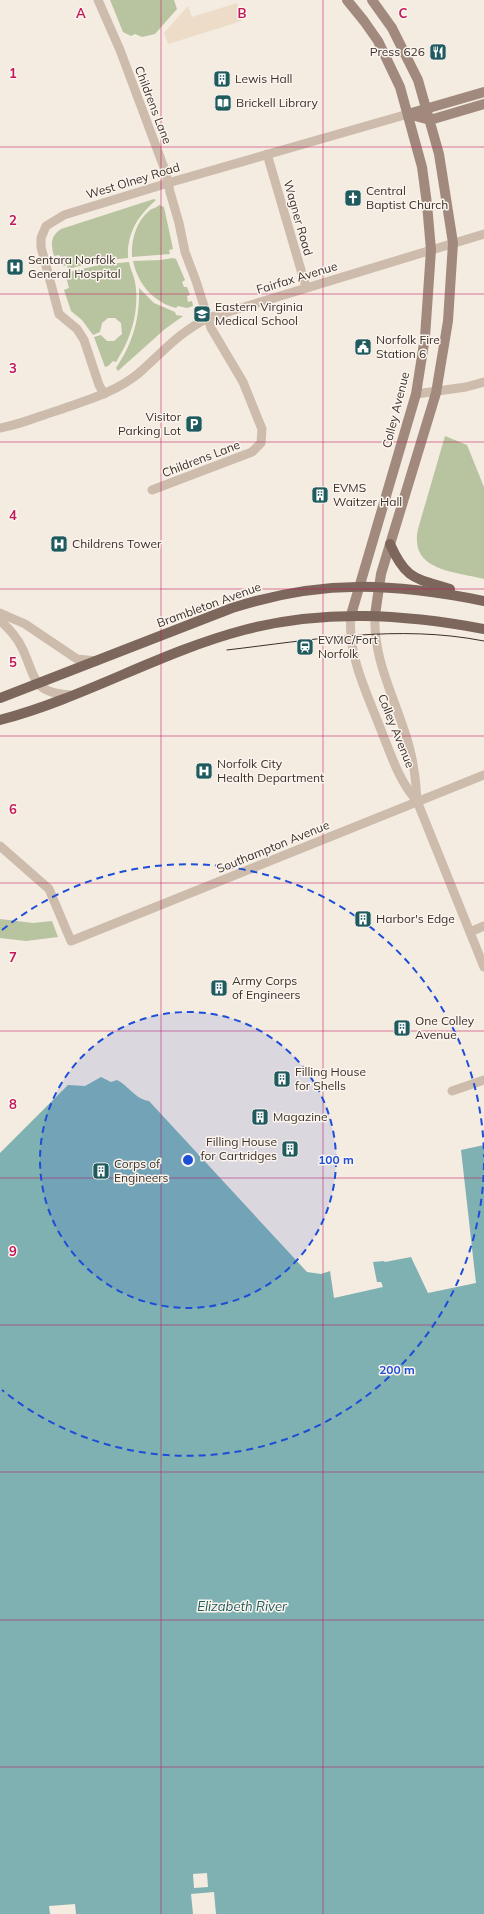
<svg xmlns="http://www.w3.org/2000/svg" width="484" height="1914" font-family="Mulish,sans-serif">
<rect width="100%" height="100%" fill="#f4ebe1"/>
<g fill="#b8c4a0">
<path d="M110,0h64l3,9 -22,25 -13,3 -7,-3 -4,2 -8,-4z"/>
<path d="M154,199l2,1c-18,16 -29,32 -28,58l-29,3 -31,8 -1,-4 -4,1 -4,-11 -5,1c-3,-11 -4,-20 7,-27z"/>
<path d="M159,205l5,2 9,42 -4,1 1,4 -38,3c-1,-17 4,-35 17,-46 3,-3 6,-2 10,-6z"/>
<path d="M173,258l3,1 9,21 -3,2 2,5h3l3,8 -3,1 1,6 4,-1 1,5 -6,2 -9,-2 -2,2c-23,-6 -38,-24 -43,-47l28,-1z"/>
<path d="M129,262c1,7 5,13 6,20 5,28 -4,57 -19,80l-3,-1 -5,5 -3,1 -11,-30 7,-2 6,6h7l8,-7 -1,-11 -6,-5h-7l-6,5 -2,9 -7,3 -11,-15 -11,-9 -7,-21 5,-2 -4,-15 34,-8z"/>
<path d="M139,288l15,15 21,9 1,3 7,1 -18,13 -47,42 -2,-3c17,-25 24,-50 23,-80z"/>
<path d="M445,436l22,9 17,42v92c-30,-8 -75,-8 -66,-50z"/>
<path d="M0,919l33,4 19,-2 6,16 -32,4 -26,-3z"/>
</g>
<path fill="#ecdcc8" d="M237,3l5,18 -74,23 -4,-11 24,-27 4,11z"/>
<path fill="#7fb0b2" d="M101,1077l10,5 6,-2c12,6 18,19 32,21l158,171 14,2 9,-3 4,27 49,-11 -2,-5h-4l-4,-20 11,-1 1,1 26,-5 17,36 48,-10 -15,-133 23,-5v769h-484v-761l68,-68 17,1z"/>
<g fill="#f4ebe1">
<path d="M207,1873l1,14 -14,1 -1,-14z"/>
<path d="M214,1892l2,22h-23l-2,-20z"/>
<path d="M75,1904l1,10h-26l-1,-8z"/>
</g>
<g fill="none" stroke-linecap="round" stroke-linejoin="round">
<g stroke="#cdbbac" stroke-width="9">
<path d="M98,0l22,50 46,123 4,19 9,31 6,29 11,29 15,47 32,54 19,47 -1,14 -9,9 -100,38"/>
<path d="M267,154l39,133"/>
<path d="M104,394l-5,-9 -15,-45 -7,-11 -18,-15 -18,-67v-9l5,-12 18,-11 104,-32 240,-69"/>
<path d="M416,394l50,-7 18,-5"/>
<path d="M0,428c19,-3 37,-11 56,-17 28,-10 59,-18 83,-38 24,-21 39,-40 69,-55l276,-84"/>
<path d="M0,613l25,11 52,35 20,2"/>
<path d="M351,615c-4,40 16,78 30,115 10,25 18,51 36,71"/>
<path d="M375,615c-2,41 16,75 28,112 9,24 13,49 14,74l67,166"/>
<path d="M0,620c9,9 18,18 23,30 13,28 9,43 47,45"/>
<path d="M0,846l49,43 22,52 413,-166"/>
<path d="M470,932l14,-6"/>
<path d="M452,1091l32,-11"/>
</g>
<g stroke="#a18a7d" stroke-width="10">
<path d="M347,0l17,21 14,20 22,46 22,80 5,37 4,46 -6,87 -9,57 -65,221"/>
<path d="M372,0l20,28 26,52 21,74 14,89 -5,78 -12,72 -55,181 -6,41"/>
<path d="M408,114l76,-22"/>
<path d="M408,114l22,6 54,-16"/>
</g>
<g stroke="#7d675c" stroke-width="10">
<path d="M390,544c16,36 25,34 60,45"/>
<path d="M0,698l232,-90c90,-29 161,-25 252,-7"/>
<path d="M0,720c84,-22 160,-68 244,-90 79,-21 160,-16 240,-1"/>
</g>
<path stroke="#3b302b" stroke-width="1" d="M227,650c85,-10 171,-26 257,-9"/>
</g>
<path fill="none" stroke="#c2185b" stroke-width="1" stroke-opacity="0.55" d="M161,0v1914M323,0v1914M0,147h484M0,294h484M0,442h484M0,589h484M0,736h484M0,883h484M0,1031h484M0,1178h484M0,1325h484M0,1472h484M0,1620h484M0,1767h484"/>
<circle cx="188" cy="1160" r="148" fill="#1d4ed8" fill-opacity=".12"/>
<g fill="none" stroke="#1d4ed8" stroke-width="2" stroke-dasharray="7 5">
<circle cx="188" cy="1160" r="148"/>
<path d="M484 1163A296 296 0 0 1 2 1390M2 930A296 296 0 0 1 484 1157"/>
</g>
<defs>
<g id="restaurant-square" transform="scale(0.9)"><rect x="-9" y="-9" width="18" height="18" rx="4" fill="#1f5a5e" stroke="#fbf5ee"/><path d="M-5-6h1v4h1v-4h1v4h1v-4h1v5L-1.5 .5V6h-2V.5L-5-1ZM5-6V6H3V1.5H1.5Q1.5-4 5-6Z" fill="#fff"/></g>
<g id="building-square" transform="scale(0.9)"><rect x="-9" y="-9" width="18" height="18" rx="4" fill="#1f5a5e" stroke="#fbf5ee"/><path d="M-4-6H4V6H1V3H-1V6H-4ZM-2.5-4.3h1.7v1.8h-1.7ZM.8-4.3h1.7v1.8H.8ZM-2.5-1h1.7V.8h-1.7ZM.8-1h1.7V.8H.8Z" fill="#fff"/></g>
<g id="library-square" transform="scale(0.9)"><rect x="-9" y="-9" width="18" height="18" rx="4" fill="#1f5a5e" stroke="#fbf5ee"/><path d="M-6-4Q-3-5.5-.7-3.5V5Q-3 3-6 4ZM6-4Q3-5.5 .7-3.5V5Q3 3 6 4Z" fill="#fff"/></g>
<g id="church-square" transform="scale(0.9)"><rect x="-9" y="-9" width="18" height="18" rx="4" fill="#1f5a5e" stroke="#fbf5ee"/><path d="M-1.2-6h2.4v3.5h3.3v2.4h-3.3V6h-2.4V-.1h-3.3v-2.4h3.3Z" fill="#fff"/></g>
<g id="hospital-square" transform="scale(0.9)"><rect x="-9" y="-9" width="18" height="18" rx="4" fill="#1f5a5e" stroke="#fbf5ee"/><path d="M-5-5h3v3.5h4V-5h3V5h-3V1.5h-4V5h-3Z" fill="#fff"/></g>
<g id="university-square" transform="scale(0.9)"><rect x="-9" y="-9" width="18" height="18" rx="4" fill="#1f5a5e" stroke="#fbf5ee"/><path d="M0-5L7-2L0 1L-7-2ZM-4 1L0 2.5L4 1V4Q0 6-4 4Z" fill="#fff"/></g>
<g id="civic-square" transform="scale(0.9)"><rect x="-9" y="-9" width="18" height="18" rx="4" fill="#1f5a5e" stroke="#fbf5ee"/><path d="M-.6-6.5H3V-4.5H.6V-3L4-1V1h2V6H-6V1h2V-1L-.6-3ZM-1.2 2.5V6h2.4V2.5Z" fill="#fff"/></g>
<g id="parking-square" transform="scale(0.9)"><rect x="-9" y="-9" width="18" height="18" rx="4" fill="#1f5a5e" stroke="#fbf5ee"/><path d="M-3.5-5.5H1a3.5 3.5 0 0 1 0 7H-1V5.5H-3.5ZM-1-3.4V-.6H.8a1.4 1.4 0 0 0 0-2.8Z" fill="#fff"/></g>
<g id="station-square" transform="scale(0.9)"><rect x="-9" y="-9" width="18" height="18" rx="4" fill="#1f5a5e" stroke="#fbf5ee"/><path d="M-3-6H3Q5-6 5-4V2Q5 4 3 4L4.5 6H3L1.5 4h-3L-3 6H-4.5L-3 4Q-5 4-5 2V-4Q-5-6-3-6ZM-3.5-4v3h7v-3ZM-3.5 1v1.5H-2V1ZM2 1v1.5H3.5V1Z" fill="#fff"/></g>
</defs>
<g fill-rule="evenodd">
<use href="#restaurant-square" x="438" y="52"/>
<use href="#building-square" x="222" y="79"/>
<use href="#library-square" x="223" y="103"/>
<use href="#church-square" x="353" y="198"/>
<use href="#hospital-square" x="15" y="267"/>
<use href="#university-square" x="202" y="314"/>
<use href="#civic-square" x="363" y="347"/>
<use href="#parking-square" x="194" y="424"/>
<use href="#building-square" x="320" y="495"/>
<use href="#hospital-square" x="59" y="544"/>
<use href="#station-square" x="305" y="647"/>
<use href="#hospital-square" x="204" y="771"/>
<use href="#building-square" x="363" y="919"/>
<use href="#building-square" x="219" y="988"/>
<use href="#building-square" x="402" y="1028"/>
<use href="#building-square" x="282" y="1079"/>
<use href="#building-square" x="260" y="1117"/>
<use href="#building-square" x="290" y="1149"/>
<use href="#building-square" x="101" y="1171"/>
</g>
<g text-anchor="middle" stroke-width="3" stroke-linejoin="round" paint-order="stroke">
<g font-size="12" fill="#3b302b" stroke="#fbf5ee" text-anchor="start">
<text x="425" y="56" text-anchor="end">Press 626</text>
<text x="235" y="83">Lewis Hall</text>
<text x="236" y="107">Brickell Library</text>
<text x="366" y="195">Central<tspan x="366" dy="14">Baptist Church</tspan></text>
<text x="28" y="264">Sentara Norfolk<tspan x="28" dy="14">General Hospital</tspan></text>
<text x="215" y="311">Eastern Virginia<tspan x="215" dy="14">Medical School</tspan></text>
<text x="376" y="344">Norfolk Fire<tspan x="376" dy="14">Station 6</tspan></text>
<text x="181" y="421" text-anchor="end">Visitor<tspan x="181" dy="14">Parking Lot</tspan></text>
<text x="333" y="492">EVMS<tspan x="333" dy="14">Waitzer Hall</tspan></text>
<text x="72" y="548">Childrens Tower</text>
<text x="318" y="644">EVMC/Fort<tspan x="318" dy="14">Norfolk</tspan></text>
<text x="217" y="768">Norfolk City<tspan x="217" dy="14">Health Department</tspan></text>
<text x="376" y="923">Harbor's Edge</text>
<text x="232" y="985">Army Corps<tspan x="232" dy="14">of Engineers</tspan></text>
<text x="415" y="1025">One Colley<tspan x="415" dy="14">Avenue</tspan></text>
<text x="295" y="1076">Filling House<tspan x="295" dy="14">for Shells</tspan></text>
<text x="273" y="1121">Magazine</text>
<text x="277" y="1146" text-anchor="end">Filling House<tspan x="277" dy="14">for Cartridges</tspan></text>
<text x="114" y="1168">Corps of<tspan x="114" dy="14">Engineers</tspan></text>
</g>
<g font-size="12" fill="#3b302b" stroke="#fbf5ee">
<text transform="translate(153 105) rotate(69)" y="4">Childrens Lane</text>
<text transform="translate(133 181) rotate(-17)" y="4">West Olney Road</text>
<text transform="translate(298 218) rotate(74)" y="4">Wagner Road</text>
<text transform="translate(297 278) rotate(-17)" y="4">Fairfax Avenue</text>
<text transform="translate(396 410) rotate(-76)" y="4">Colley Avenue</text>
<text transform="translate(201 459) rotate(-21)" y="4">Childrens Lane</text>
<text transform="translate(209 605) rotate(-20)" y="4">Brambleton Avenue</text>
<text transform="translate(396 731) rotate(68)" y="4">Colley Avenue</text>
<text transform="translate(273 847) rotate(-22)" y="4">Southampton Avenue</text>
</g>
<g font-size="13" font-style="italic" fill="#1f5a5e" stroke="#fbf5ee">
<text x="242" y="1611">Elizabeth River</text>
</g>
</g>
<g font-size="13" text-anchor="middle" font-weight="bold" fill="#c2185b" stroke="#fbf5ee" stroke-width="3" stroke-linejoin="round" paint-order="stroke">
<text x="81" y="18">A</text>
<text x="242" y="18">B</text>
<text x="403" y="18">C</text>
<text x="13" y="78">1</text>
<text x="13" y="225">2</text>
<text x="13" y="373">3</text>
<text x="13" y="520">4</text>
<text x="13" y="667">5</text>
<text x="13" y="814">6</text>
<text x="13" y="962">7</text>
<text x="13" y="1109">8</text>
<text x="13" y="1256">9</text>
</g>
<circle cx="188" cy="1160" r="6" fill="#1d4ed8" stroke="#fbf5ee" stroke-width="2"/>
<g font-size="12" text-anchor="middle" font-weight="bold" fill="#1d4ed8" stroke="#fbf5ee" stroke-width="3" stroke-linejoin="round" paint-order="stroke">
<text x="336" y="1164">100 m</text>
<text x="397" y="1374">200 m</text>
</g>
</svg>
